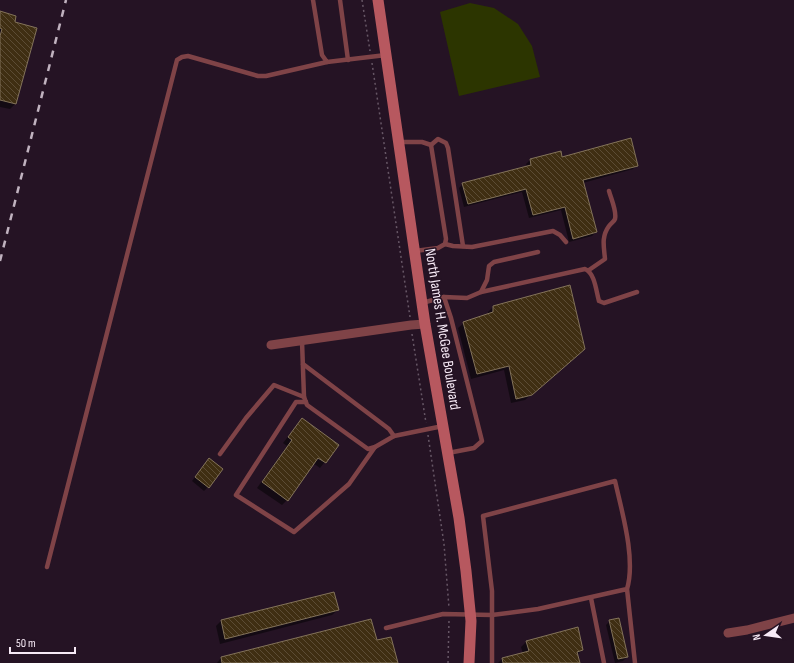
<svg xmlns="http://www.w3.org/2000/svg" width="794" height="663" font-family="'Sofia Sans Condensed',sans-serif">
<defs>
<pattern id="building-back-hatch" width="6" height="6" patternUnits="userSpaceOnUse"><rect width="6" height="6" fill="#3f2e12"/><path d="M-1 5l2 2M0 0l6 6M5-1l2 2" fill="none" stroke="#5c4c35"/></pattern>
</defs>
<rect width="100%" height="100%" fill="#251324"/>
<path fill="#2c3500" d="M470,3l24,5 24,16 14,22 8,31 -81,19 -19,-84z"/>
<g fill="#0007">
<path d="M0,13l13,10 22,6 -20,75 -5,5 -10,-2z"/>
<path d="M562,158l75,7 -4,4 -50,14 13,49 -4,4 -23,6 -8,-32 -32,8 -7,-26 -58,15 -5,-19 4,-4 64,-17 -1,-3 4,-4z"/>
<path d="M493,307l85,47 -53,46 -14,3 -7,-33 -33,9 -13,-51 6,-5 24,-8v-3z"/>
<path d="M302,419l36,26 -18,23 -7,-5 -26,37 -5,5 -25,-17 30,-42 -4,-3z"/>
<path d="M206,463l2,24 -4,4 -12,-10z"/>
<path d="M333,593l5,17 -6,5 -112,29 -4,-18 5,-5z"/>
<path d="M610,621l17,36 -4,4 -8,2 -9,-38z"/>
<path d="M376,641l21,22h-180l4,-5z"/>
<path d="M527,641l55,9 -5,5 1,8h-80l4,-4 21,-5 -2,-7z"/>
</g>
<g fill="url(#building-back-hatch)" stroke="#83735a">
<path d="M0,11l16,5 -1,6 22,6 -21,76 -16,-4v-64l2,-7 -2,-1z"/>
<path d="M631,138l7,28 -55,14 14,52 -24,7 -8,-32 -32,8 -7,-26 -58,15 -6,-21 69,-18 -1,-6 31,-8 1,6z"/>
<path d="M570,285l15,64 -53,46 -16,4 -7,-33 -32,8 -14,-52 30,-10v-6z"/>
<path d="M302,418l37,27 -13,18 -8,-5 -30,43 -26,-19 30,-42 -4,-3z"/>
<path d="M209,458l14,11 -14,19 -14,-11z"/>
<path d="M334,592l5,18 -114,29 -4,-19z"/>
<path d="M619,618l9,39 -10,2 -9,-39z"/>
<path d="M371,619l6,21 14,-3 7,26h-120v-1l-6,1h-50l-1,-6z"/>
<path d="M578,627l5,23 -6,2 3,11h-77l-1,-5 27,-7 -3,-10z"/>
</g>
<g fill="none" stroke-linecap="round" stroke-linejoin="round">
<g stroke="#675766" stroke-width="1.5" stroke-dasharray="2 3" stroke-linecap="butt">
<path d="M362,0l8,51"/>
<path d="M372,63l38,254"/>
<path d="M412,334l14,89"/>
<path d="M428,435l16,109 5,64"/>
<path d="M448,663l1,-43"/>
</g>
<g stroke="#7f4347" stroke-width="4.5">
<path d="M313,0l9,55 5,7 59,-7"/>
<path d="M340,0l8,60"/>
<path d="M400,142h22l9,3"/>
<path d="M431,145l7,-6 8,4 2,5 15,98"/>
<path d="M445,244l8,2 19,1 81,-16 7,4 6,7"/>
<path d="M415,251l23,-3 7,-4 1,-5 -15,-94"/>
<path d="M589,270l16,-11c-1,-12 -4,-22 4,-33 2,-3 5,-4 6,-7 2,-8 -4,-20 -6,-28"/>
<path d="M481,292l6,-12 2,-14 5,-4 44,-10"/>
<path d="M444,297l7,21 31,123 -8,7 -26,5"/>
<path d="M422,303l22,-6 23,1 14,-6 104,-23c10,4 11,22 14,32l5,2 33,-11"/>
<path d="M302,341l2,56 3,8 61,44 7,-2 19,-11 49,-10"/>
<path d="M303,364l86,65 5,7"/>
<path d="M306,402h-10l-60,93 58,37 55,-48 26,-37"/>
<path d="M220,454l26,-36 28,-33 30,12"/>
<path d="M47,567l130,-507 5,-3 6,-1 70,20h8l61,-14"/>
<path d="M627,589c9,-30 -5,-77 -12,-108l-132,35 9,75v24l46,-6 89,-20 8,74"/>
<path d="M591,598l13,65"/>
<path d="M386,628l57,-14 49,1v48"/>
</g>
<g stroke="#7f4347" stroke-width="9">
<path d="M271,345l140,-20 14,-1"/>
<path d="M728,633l19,-3 47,-12"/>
</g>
<path stroke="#b7585f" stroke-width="11" d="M378,0l47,324 34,194 7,53 5,50 -2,42"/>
<path stroke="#c0b2bf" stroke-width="2.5" stroke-dasharray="7 7" stroke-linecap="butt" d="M0,261l66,-261"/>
</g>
<g text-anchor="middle" stroke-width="3" stroke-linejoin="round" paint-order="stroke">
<g font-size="15" fill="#f7eaf6" stroke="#251324">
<text transform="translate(443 329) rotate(81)" y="5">North James H. McGee Boulevard</text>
</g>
</g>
<g transform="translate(766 635) rotate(257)" stroke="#251324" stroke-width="3" paint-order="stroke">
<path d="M0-3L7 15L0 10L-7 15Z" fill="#f7eaf6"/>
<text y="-6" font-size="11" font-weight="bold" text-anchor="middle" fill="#f7eaf6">N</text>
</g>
<path d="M10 647v6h65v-6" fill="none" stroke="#f7eaf6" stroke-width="2"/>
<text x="16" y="647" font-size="12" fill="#f7eaf6" stroke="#251324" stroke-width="3" paint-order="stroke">50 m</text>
</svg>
